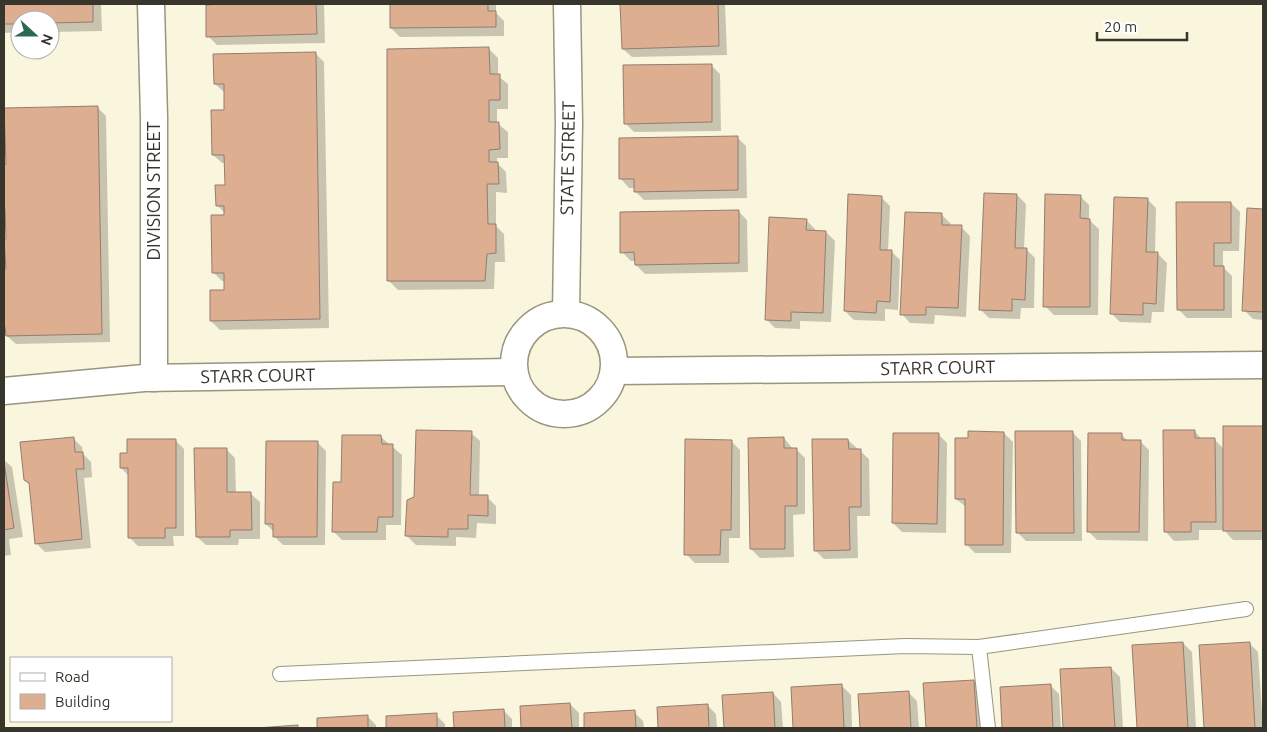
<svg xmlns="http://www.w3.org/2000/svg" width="1267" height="732" font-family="Ubuntu,sans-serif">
<rect width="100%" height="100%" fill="#faf6dd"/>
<g fill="#0003">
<path d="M4,4h97l1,27 -52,1v-12h-30v12l-16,1z"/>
<path d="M222,4h102l1,39 -108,2 -9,-9z"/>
<path d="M391,4h105v9l8,8v15l-104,1 -9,-9z"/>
<path d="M622,4h103l2,51 -95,2 -9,-8z"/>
<path d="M489,49l9,9v18l10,8v25h-11v14l11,9v26h-11v5l9,9 1,21 -11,-1v34l8,8 1,28h-10l-1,27 -96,1 -9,-9z"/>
<path d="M315,53l9,9 5,266 -109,2 -9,-9 14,-30v-10h-3l-9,-9 13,-58 -9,-9 9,-19v-23h-4l-9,-8 13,-44 -2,-19 -9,-8z"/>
<path d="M711,65l9,9 1,57 -87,1 -9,-9z"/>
<path d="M97,107l9,9 4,226 -94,2 -9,-8h-3v-65h3l-3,-6v-24h3v-23h-3v-52h3l-1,-19 -2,-1v-37z"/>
<path d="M737,137l9,9 1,52 -103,2 -9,-9v-3h-6l-8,-9z"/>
<path d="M1017,195l9,9 -2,45 3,1 8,8 -1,50h-13l-1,11 -31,-1 -9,-9z"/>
<path d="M1080,196l9,9v15l10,9 -1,86h-44l-9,-9z"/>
<path d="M881,197l9,9 -2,45h3l9,9 -2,50 -13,-1v12l-31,-1 -9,-9z"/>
<path d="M1147,199l9,9 -1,45 3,1 9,9 -3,49h-12l-1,11 -31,-1 -9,-9z"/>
<path d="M1231,203l9,9 -1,39h-16v16l9,9v42h-45l-9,-9z"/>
<path d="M1248,210h15v110l-10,-1 -9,-9z"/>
<path d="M738,211l9,9 1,52 -103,2 -9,-9v-4h-5l-9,-9z"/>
<path d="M942,215l9,9 -1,2 11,1 9,9 -4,81 -31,-2 -1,9 -24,-1 -8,-9z"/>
<path d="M806,220l9,9v2l11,1 9,9 -4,81 -31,-1v8l-25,-1 -9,-9z"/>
<path d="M1224,427h39v113h-30l-9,-10h-25v10l-25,1 -8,-9 28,-101 8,8h12l10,10z"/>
<path d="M1072,432l9,9 1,100h-56l-9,-9z"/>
<path d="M471,433l9,8 -1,55 8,1 9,9v18l-19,-1 -1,15 -20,-1v9l-40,-1 -9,-9 8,-38z"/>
<path d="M1004,433l9,9 -2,111h-36l-9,-9v-37l-10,-8 13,-60z"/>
<path d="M938,434l9,9 -1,90 -44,-1 -9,-9z"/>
<path d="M1122,435l6,6h12l9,9 -1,91 -51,-1 -9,-9z"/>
<path d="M381,437l21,18 -1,70h-15v15h-44l-9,-9 9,-47z"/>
<path d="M73,438l9,9 1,7 8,8 1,15 -8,1 7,70 -46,4 -9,-9 -5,-57 -6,-6z"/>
<path d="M784,438l9,11h3l9,9v56l-12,1 1,42 -34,1 -9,-9z"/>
<path d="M175,440l9,9v87h-11l1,10h-36l-9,-9v-61l-8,-8 7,-13z"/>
<path d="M848,440l21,19 1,57h-13l1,42 -34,1 -9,-9z"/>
<path d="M731,441l9,9v88h-11v25h-34l-9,-9z"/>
<path d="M317,442l9,9 -1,94h-42l-9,-9v-4l-8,-8z"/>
<path d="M226,449l9,9 1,36h15l9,8v37h-21l-1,6h-32l-9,-8z"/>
<path d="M4,460l8,7 11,70 -14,2 2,16 -7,1z"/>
<path d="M1183,643l9,9 4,76h-58l-4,-82z"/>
<path d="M1249,643l9,9 5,76h-58l-4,-82z"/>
<path d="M1111,668l9,9 3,51h-58l-3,-57z"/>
<path d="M974,682l9,9 2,37h-58l-2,-44z"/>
<path d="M1050,685l9,9 2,34h-58l-2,-40z"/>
<path d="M842,686l9,9 1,33h-57l-3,-39z"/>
<path d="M773,693l8,9 2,26h-58l-2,-32z"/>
<path d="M909,693l8,8 2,27h-58l-2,-33z"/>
<path d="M570,704l9,9v15h-57l-1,-21z"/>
<path d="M707,705l9,9 1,14h-58l-1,-20z"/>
<path d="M503,710l9,9v9h-57l-1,-15z"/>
<path d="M634,712l9,9 1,7h-58l-1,-14z"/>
<path d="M436,715l9,9v4h-58v-10z"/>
<path d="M367,716l9,9v3h-58v-9z"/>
</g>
<g fill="#ddae90" stroke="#937d70">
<path d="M4,4h89v18l-43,1v-3h-30v4h-16z"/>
<path d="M220,4h96l1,30 -111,3v-32z"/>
<path d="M390,4h98v7h8v16l-106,1z"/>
<path d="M620,4h98l1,42 -97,3z"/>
<path d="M489,47l1,27h10v26h-11v22h10l1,27 -11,1v12h9l1,22h-12l1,40h8v29l-9,1 -2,27h-98v-232z"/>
<path d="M316,52l4,267 -110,2v-31h14v-17h-12l-1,-58h13v-9h-8l-1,-21h10l-1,-30h-12l-1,-45h13v-26h-10l-1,-30z"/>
<path d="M712,64v58l-88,2 -1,-59z"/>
<path d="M98,106l4,228 -96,2 -1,-9h-1v-58h2l-2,-30h2l-1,-30h-1v-45h2l-2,-56z"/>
<path d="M738,136v54l-104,2v-13h-15v-41z"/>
<path d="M984,193l33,1 -2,54h12l-2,52 -13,-1v12l-33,-1z"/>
<path d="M848,194l34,2 -2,54h12l-2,52 -13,-1 -1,12 -32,-2z"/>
<path d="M1045,194l36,1 -1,23 10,1v88h-47z"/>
<path d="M1114,197l34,1 -2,54h12l-2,52 -13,-1v12l-33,-1z"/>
<path d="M1176,202h55v41h-17v23h10v44h-47z"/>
<path d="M1247,208l16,1v103l-21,-1z"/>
<path d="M739,210v53l-104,2 -1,-13 -14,1v-41z"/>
<path d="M905,212l37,1v12h20l-4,83 -32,-1v8h-26z"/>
<path d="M769,217l38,2 -1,11 20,1 -3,82 -32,-1v9l-26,-1z"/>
<rect x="1223" y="426" width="40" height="105"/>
<path d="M416,430l56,1 -2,64h18v21l-20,-1v14h-20v8l-43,-1 2,-36 7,-3z"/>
<path d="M1163,430h32v8h20l1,84h-25v10h-27z"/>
<path d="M968,431l36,1 -1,113h-38v-46h-10v-61h13z"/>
<path d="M1015,431h58l1,102h-58z"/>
<path d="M893,433h46l-2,91 -45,-1z"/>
<path d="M1088,433h34v7h19l-2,92h-52z"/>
<path d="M342,435h39l1,9h11v73h-15l-1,15h-45l1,-50h8z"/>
<path d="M74,437l1,15h8l1,17h-8l6,70 -47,5 -6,-61 -5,-3 -4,-38z"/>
<path d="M784,437v11h13v58h-12v43h-35l-2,-111z"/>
<path d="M127,439h49v89h-11v10h-37v-70h-8v-15h7z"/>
<path d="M685,439l47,1 -1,90h-10l-1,25h-36z"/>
<path d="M812,439h36l1,10h12v58h-12l1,43 -36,1z"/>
<path d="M266,441h52l-1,96h-44v-13h-8z"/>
<path d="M194,448h33v44h24l1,38h-22v7h-34z"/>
<path d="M4,462l10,66 -10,2z"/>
<path d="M1183,642l5,86h-51l-5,-83z"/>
<path d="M1250,642l5,86h-51l-5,-83z"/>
<path d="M1111,667l4,61h-52l-3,-59z"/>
<path d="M974,680l3,48h-51l-3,-45z"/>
<path d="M842,684l2,44h-51l-2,-41z"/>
<path d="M1051,684l2,44h-51l-2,-41z"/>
<path d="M909,691l2,37h-51l-2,-34z"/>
<path d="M773,692l2,36h-51l-2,-33z"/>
<path d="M570,703l2,25h-51l-1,-22z"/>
<path d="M708,704l1,24h-51l-1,-21z"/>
<path d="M504,709l1,19h-51l-1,-16z"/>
<path d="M635,710l1,18h-52v-15z"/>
<path d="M437,713v15h-51v-12z"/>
<path d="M368,715v13h-51v-10z"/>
<path d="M298,725v3h-41z"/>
</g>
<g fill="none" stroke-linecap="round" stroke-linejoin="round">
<g stroke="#99957e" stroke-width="16">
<g id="lane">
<path d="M280,674l625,-28 74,1"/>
<path d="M988,728l-9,-81 267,-38"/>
</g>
</g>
<g stroke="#99957e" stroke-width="29">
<g id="street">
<path d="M151,4l3,114v260"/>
<path d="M566,313l3,-190 -2,-119"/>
<circle cx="564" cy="364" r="50"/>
<path d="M614,371l649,-6"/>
<path d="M4,391l140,-13 370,-6"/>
</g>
</g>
<use href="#lane" stroke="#fff" stroke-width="14"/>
<use href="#street" stroke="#fff" stroke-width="26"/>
</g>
<g text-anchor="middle" stroke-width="4" stroke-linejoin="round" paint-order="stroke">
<g font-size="18" fill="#37352c" stroke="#fff">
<text transform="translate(568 158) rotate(-89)" y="6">STATE STREET</text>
<text transform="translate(154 191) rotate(-90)" y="6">DIVISION STREET</text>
<text transform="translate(938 368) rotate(-1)" y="6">STARR COURT</text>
<text transform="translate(258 376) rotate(-1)" y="6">STARR COURT</text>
</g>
</g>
<rect width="1267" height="732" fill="none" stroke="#37352c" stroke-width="10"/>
<rect x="10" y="657" width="162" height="65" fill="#ffffff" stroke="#afaeab"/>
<rect x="20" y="673" width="25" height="8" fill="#ffffff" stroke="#afaeab"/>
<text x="55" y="682" font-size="15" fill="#37352c">Road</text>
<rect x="20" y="694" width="25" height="15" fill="#ddae90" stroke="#afaeab"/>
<text x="55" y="707" font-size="15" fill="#37352c">Building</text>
<g transform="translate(35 35) rotate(111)"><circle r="24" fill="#ffffff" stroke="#afaeab"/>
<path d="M0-4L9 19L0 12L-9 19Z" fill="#2c6955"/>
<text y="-8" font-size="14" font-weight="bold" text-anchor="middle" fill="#37352c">N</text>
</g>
<path d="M1097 32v8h90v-8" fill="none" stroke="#37352c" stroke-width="2.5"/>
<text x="1104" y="32" font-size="15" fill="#37352c" stroke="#ffffff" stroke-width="4" paint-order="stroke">20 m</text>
</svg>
